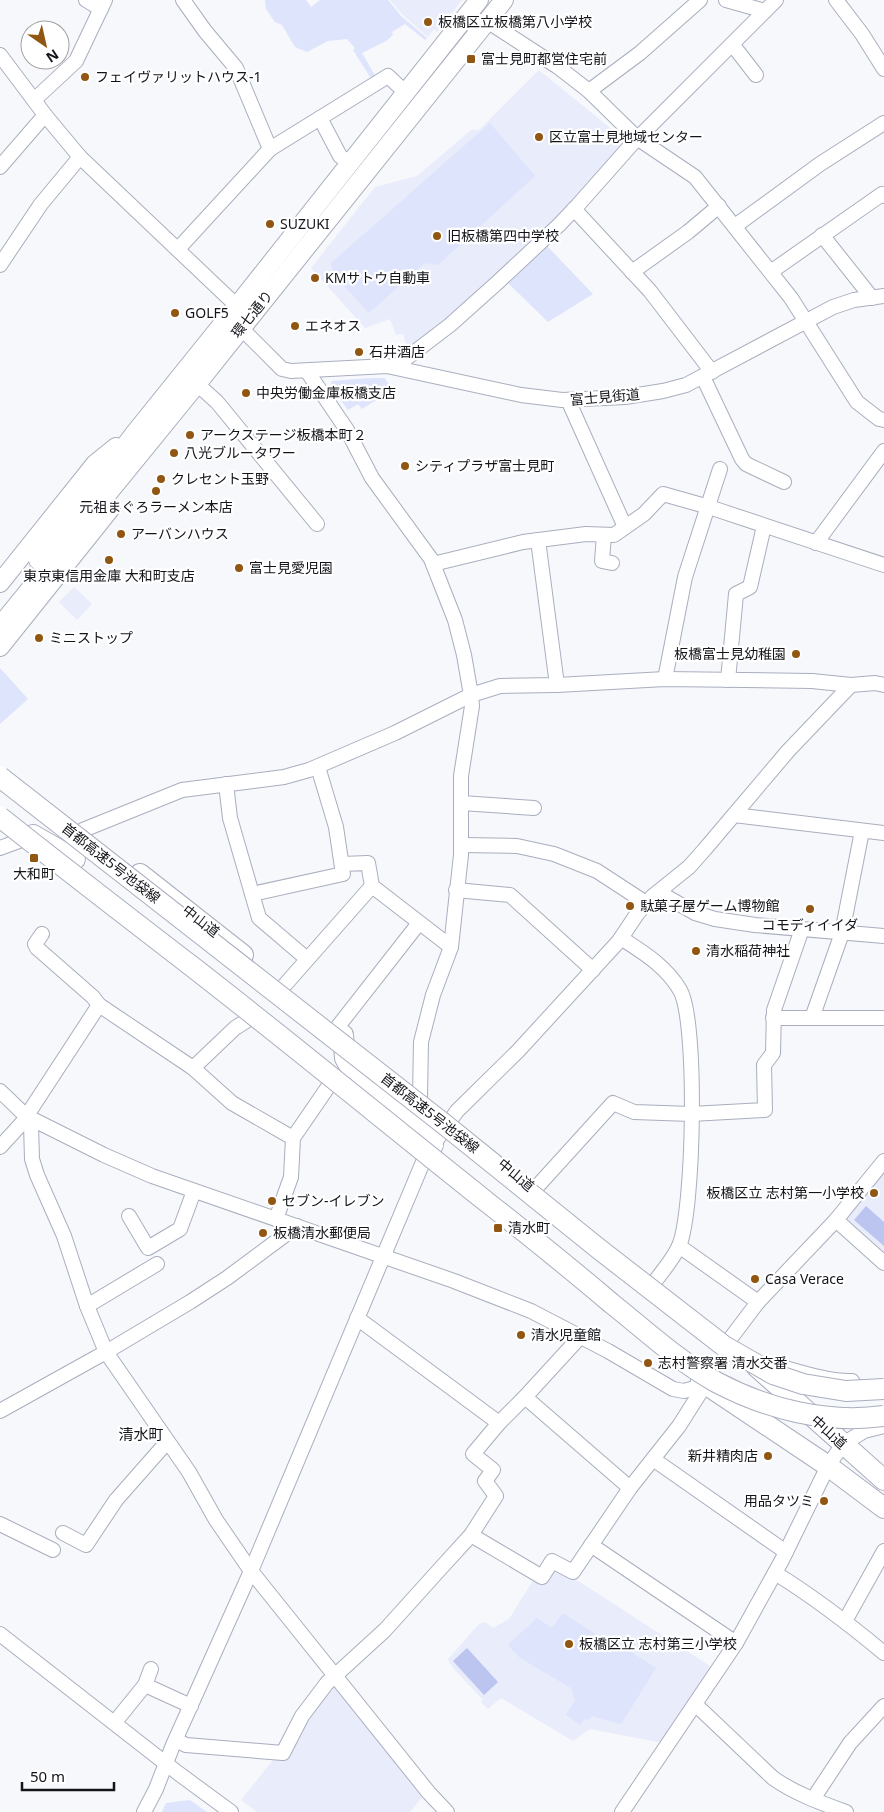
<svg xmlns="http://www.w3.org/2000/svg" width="884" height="1812" font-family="'Noto Sans','Noto Sans JP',sans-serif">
<rect width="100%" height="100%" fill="#f7f8fc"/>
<g fill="#e8ecfb">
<path d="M390,0h72l-25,32 -3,-3 -6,8 -25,-22z"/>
<path d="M539,70l86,70 -1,4 -54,61 -117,112 -45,34 -5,-17 -7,1 -6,-16 -25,9 -54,-60 64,-81 42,-11 54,-46h8z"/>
<path d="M74,587l18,17 -15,16 -18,-18z"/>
<path d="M884,1168v95l-40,-45z"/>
<path d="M554,1569l18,8 141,91 -50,75 -73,-14 -17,12 -72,-43 -13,11 -7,-7 2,-2 -31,-33 -4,-8 31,-35 6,-2 8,6 16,-9 23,-37 3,-1 5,4 4,-1z"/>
<path d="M334,1687l89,109 -13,16h-153l-16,-12 63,-79z"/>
</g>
<g fill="#dee4fb">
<path d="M265,0h41l5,7 9,-7h68l13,16 26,22 -2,2 -20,-16 -13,8 1,3 -7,6 -24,12 14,24 -4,3 -19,-30 2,-2 -8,-9 -19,2 -21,11 -12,-5 -13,-22 -7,-3 -9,-13z"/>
<path d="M490,123l45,53 -97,89 -13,-2 -56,50 -36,-39 -2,-11z"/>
<path d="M547,246l46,48 -45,28 -41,-40z"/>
<path d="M368,378h17l7,12 -30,19 -4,-5 -10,6 -18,-24 2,-5z"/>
<path d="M0,668l28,31 -28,25z"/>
<path d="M563,1613l54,35 6,-1 33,21 -35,56 -29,-8 -3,4 -5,-1 -4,6 -14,-10 9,-15 -4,-12 -51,-30 -12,-13 29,-27 15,10z"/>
<path d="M190,1800l17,12h-45l4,-9z"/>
</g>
<g fill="#bbc5ef">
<path d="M866,1206l18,16v24l-30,-26z"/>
<path d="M467,1648l31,34 -14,13 -31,-34z"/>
</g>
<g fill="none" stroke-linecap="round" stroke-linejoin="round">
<g stroke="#a9aebe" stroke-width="16">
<g id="minor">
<path d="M86,0l15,9"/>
<path d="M183,0l22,31 31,37 34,81"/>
<path d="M726,0l39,11"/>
<path d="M836,0l26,34 22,35"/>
<path d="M487,21l71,46 31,24 48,47 58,39 96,121 66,104 22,17 5,1"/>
<path d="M732,44l24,31"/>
<path d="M0,55l45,60 35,42 157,149 4,22 41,41 9,2 96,-5 134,29 41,5 63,-3 38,-6 23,-6 147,-78 21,-7 30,-4"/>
<path d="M589,91l51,-38 60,-53"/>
<path d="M34,100l42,-39 29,-61"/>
<path d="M320,118l20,38 9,7"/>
<path d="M0,167l45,-52"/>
<path d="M574,209l76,82 62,81"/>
<path d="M735,226l85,-62 64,-41"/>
<path d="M822,235l50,63"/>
<path d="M178,249l92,-100 118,-73 18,17"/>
<path d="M0,265l41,-61 39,-47"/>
<path d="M772,271l110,-77 2,2"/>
<path d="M632,272l56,-40 31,-26"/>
<path d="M395,367l55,-42 48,-43 61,-57 19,-20 54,-61 144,-144"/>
<path d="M307,371l40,59 25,48 59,81 24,61 9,35 7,40 1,11 -11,70v79l-10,92 -18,48 -12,47 -1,54"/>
<path d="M703,377l39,82 4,5 38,18"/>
<path d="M197,384l20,18 100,122"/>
<path d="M568,400l57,127"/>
<path d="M604,535l-2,26 10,2"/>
<path d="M538,540l19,145"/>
<path d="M816,543l68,-92"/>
<path d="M433,564l90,-22 63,-8 28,1 30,-21 19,-20 46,13 175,58"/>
<path d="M665,679l20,-102 35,-108"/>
<path d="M728,680l8,-86 14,-7 14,-61"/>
<path d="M226,784l4,34 29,100 48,41"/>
<path d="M461,803l73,5"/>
<path d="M734,815l150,18"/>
<path d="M83,830l99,-40 102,-13 25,-7 86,-37 76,-38 29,-9 57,-1 108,-6 147,2 39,4 24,-2 9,2"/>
<path d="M462,845l55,1 37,8 43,17 49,32"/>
<path d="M0,848l19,-7"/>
<path d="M342,864l26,-1 4,23 79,61"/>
<path d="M456,890l54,5 83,75"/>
<path d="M252,894l91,-20 -7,-47 -18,-60"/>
<path d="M653,896l14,1 28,16 20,6 40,6 129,11"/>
<path d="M42,934l-7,10 2,4 56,49 6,8"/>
<path d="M621,938c23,15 45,28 59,52 18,31 14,222 -1,256 -6,14 -20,29 -28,41"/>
<path d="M283,987l89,-101"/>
<path d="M773,1018h111"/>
<path d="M812,1018l30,-85 20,-102"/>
<path d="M336,1029l83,-106"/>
<path d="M193,1068l42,-40 11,-7"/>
<path d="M0,1091l26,25 78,39 48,21 302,105 77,30 77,40 65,38 11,2 21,-6"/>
<path d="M26,1116l5,8 1,35 5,16 27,61 23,70 19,46 83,120 27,48 35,51 178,222 18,19"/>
<path d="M293,1138l35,-51"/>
<path d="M0,1147l22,-24 77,-118 94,63 39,35 61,35 -2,39 -15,42"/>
<path d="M534,1190l79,-87 21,9 57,2 74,-4 -1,-45 9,-12 1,-43 28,-81"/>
<path d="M129,1216l19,32 32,-19 14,-38"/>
<path d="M836,1220l48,43"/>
<path d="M679,1246l79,56"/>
<path d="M87,1306l70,-42"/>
<path d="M357,1318l142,105"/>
<path d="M727,1343l31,-41 78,-82 48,-59"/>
<path d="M771,1364c24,6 56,18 81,17"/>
<path d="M525,1397l105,91"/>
<path d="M0,1411l106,-59 84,-50 37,-24 70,-52"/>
<path d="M653,1459l133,93"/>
<path d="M0,1524l53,26"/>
<path d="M63,1533l23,12 30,-45 51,-58"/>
<path d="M471,1535l71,42 10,-16 21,11 57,-84 49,-62 26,-41"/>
<path d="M591,1545l145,98"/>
<path d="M775,1573c39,24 74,51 109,80"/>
<path d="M845,1621l39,-70"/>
<path d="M0,1634l178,139 53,39"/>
<path d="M145,1685l46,21"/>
<path d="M695,1704l78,74c21,15 48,25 73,34"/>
<path d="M115,1722l30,-37 6,-16"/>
<path d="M176,1740l10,5 97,8 19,-37 25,-33 58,-53 55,-61 31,-34 25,-39 -11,-15 8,-11 -20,-16 26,-31 26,-26 55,-60"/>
<path d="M813,1799l37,-56 34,-37"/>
<path d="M144,1812l12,-23 17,-44 78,-174 172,-409 10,-17 24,-34 61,-60 101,-110 18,-27 16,-18 36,-29 16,-18 83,-98 63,-66"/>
<path d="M622,1812l114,-169 46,-83 46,-94 15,-22 21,-13 20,-5"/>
</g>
</g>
<g stroke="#a9aebe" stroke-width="20">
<g id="major">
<path d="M38,560l96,-126 103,-128 242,-306"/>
<path d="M0,583l95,-119 21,-17"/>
<path d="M0,626l197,-242 307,-384"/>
<path d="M0,647l111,-139"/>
</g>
</g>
<g stroke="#a9aebe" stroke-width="22">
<g id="highway">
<path d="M33,835l42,24"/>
<path d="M140,874l103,81"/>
<path d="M343,1035l2,23 6,11 77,62 5,14"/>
<path d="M757,1367l127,113"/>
<path d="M701,1381l127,85 56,42"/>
</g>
</g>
<use href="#minor" stroke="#fff" stroke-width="14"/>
<use href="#major" stroke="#fff" stroke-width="18"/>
<use href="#highway" stroke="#fff" stroke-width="20"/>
<g stroke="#a9aebe" stroke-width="22" stroke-linecap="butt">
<g id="highway-bridge">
<path d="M0,777l444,347 155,125 125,97 49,28 30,10 43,7 38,-2"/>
<path d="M0,817c64,51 129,101 194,151 99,77 196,157 294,235 42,33 83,66 123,100 34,27 67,58 105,79 51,27 110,42 168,34"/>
</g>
</g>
<use href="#highway-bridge" stroke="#fff" stroke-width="20"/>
</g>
<g fill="#905612" stroke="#fff" stroke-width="2">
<circle cx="428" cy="22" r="5"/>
<rect x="466" y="54" width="10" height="10" rx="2.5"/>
<circle cx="85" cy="77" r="5"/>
<circle cx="539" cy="137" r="5"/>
<circle cx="270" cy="224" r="5"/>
<circle cx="437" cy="236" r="5"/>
<circle cx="315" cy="278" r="5"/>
<circle cx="175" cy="313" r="5"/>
<circle cx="295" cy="326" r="5"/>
<circle cx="359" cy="352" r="5"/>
<circle cx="246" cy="393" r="5"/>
<circle cx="190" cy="435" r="5"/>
<circle cx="174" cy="453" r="5"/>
<circle cx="405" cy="466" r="5"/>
<circle cx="161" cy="479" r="5"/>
<circle cx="156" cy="491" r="5"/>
<circle cx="121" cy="534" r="5"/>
<circle cx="109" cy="560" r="5"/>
<circle cx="239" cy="568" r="5"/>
<circle cx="39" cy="638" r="5"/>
<circle cx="796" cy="654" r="5"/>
<rect x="29" y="853" width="10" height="10" rx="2.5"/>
<circle cx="630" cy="906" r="5"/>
<circle cx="810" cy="909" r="5"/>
<circle cx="696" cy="951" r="5"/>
<circle cx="874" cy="1193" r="5"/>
<circle cx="272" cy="1201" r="5"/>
<rect x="493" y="1223" width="10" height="10" rx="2.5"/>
<circle cx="263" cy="1233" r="5"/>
<circle cx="755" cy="1279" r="5"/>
<circle cx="521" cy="1335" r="5"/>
<circle cx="648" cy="1363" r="5"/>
<circle cx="768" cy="1456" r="5"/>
<circle cx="824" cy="1501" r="5"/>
<circle cx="569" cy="1644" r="5"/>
</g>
<g text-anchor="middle" stroke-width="4.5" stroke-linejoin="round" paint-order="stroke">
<g font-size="14" fill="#13141a" stroke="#fff" text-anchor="start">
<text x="438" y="27">板橋区立板橋第八小学校</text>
<text x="481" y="64">富士見町都営住宅前</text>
<text x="95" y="82">フェイヴァリットハウス-1</text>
<text x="549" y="142">区立富士見地域センター</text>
<text x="280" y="229">SUZUKI</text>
<text x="447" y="241">旧板橋第四中学校</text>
<text x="325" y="283">KMサトウ自動車</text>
<text x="185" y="318">GOLF5</text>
<text x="305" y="331">エネオス</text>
<text x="369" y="357">石井酒店</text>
<text x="256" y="398">中央労働金庫板橋支店</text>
<text x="200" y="440">アークステージ板橋本町２</text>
<text x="184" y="458">八光ブルータワー</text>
<text x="415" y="471">シティプラザ富士見町</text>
<text x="171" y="484">クレセント玉野</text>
<text x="156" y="512" text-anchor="middle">元祖まぐろラーメン本店</text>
<text x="131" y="539">アーバンハウス</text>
<text x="249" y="573">富士見愛児園</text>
<text x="109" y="581" text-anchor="middle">東京東信用金庫 大和町支店</text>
<text x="49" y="643">ミニストップ</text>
<text x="786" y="659" text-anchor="end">板橋富士見幼稚園</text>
<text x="34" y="879" text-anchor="middle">大和町</text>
<text x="640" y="911">駄菓子屋ゲーム博物館</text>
<text x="810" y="930" text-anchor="middle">コモディイイダ</text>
<text x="706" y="956">清水稲荷神社</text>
<text x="864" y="1198" text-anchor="end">板橋区立 志村第一小学校</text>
<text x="282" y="1206">セブン-イレブン</text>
<text x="508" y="1233">清水町</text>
<text x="273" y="1238">板橋清水郵便局</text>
<text x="765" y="1284">Casa Verace</text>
<text x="531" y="1340">清水児童館</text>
<text x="658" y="1368">志村警察署 清水交番</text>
<text x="758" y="1461" text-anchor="end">新井精肉店</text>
<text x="814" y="1506" text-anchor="end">用品タツミ</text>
<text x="579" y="1649">板橋区立 志村第三小学校</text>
</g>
<g font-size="14" fill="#13141a" stroke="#fff">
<text transform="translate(252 314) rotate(-51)" y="5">環七通り</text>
<text transform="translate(605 397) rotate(-5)" y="5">富士見街道</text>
<text transform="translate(111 863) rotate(38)" y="5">首都高速5号池袋線</text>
<text transform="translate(201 921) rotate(38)" y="5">中山道</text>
<text transform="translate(430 1113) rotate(38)" y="5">首都高速5号池袋線</text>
<text transform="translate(516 1175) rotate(40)" y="5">中山道</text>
<text transform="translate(829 1432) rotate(42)" y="5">中山道</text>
</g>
<g font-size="15" fill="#13141a" stroke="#fff">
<text x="141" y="1440">清水町</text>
</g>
</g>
<g transform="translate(45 45) rotate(146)"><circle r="24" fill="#ffffff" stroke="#a1a1a3"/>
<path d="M0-4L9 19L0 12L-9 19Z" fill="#905612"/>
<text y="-8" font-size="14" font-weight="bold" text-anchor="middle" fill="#13141a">N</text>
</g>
<path d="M22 1782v8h92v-8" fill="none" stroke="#13141a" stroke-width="2.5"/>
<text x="30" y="1782" font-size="15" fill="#13141a" stroke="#ffffff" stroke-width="4" paint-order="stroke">50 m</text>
</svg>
